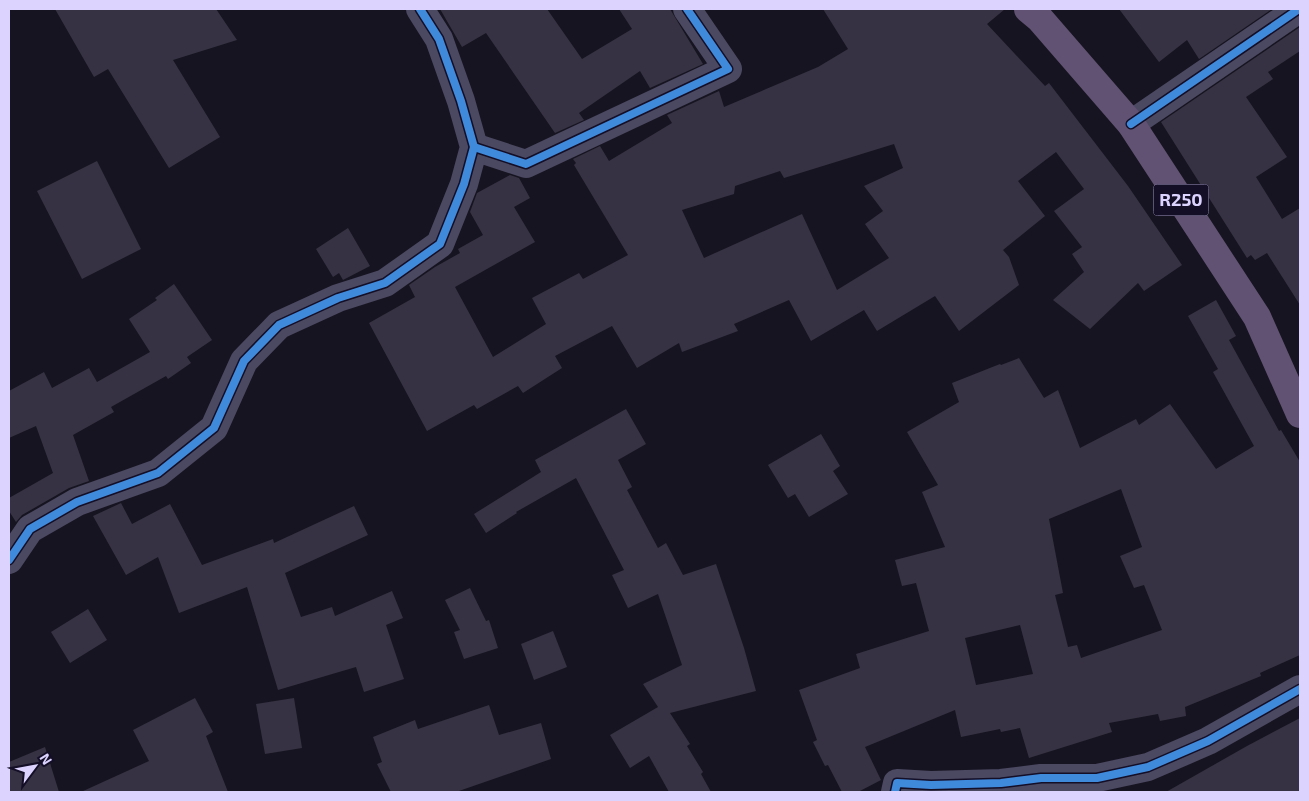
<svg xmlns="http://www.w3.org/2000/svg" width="1309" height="801" font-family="'Exo 2',sans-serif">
<rect width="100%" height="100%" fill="#171421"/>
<g fill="#363243" fill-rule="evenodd">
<path d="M55,9h161l21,31 -64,20 47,77 -51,31 -61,-99 -14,8z"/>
<path d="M440,9h107l35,50 50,-30 -13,-20h51l33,55 -53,24 -10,-17 -61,42 5,7 -29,13 -69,-100 -24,14z"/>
<path d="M823,9h182l-18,15 58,62 4,-3 79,103 54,79 -38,26 -6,-8 -48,46 -37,-29 31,-28 -12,-18 10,-7 -28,-36 30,-22 -28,-37 -38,29 27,35 -42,34 6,7 10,28 -60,46 -24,-35 -58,35 -13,-21 -53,31 -22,-41 -55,24 4,7 -56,21 -3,-9 -42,25 -25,-42 -57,30 7,12 -39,25 -5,-7 -41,23 -3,-4 -47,26 -58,-108 46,-26 -6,-12 26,-18 25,-14 -2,-4 25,-14 -13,-23 7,-19 33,-18 9,3 11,20 -16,9 21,35 -80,45 38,70 53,-33 -14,-26 47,-25 4,6 45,-24 -54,-90 2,-2 -3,-4 27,-13 9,15 63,-38 -5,-8 52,-24 5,16 94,-40 30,-18zM894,144l9,24 -39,18 19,25 -18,13 24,34 -52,32 -35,-76 -98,44 -22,-48 52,-16 1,-8 45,-15 4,7z"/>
<path d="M1119,9h153l-73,50 -12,-19 -28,22z"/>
<path d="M1300,27v24l-32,21 5,7 -27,18 41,60 -31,20 26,42 18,-11v97l-33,-52 -12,7 -4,-5 -4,3 -86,-136z"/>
<path d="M97,161l44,88 -59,30 -45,-88z"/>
<path d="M348,228l22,38 -27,14 -4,-7 -6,4 -17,-28z"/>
<path d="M174,284l38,56 -25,17 4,6 -23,16 -2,-3 -55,31 3,5 -41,23 16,46 -20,7 -47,27 -6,7 -7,-11v-13l44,-25 -17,-47 -27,12v-47l35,-19 8,16 37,-20 8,14 53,-30 -21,-33 28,-19 -2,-2z"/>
<path d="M1216,300l20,36 -7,4 50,91 2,-1 19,32v193l-40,18 1,3 -76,31 1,9 -26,5 -2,-7 -49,9 3,9 -83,26 -9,-30 -19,4 -1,-3 -39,8 -6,-27 -90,37 16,33 -23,12h-16l-14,-27 -3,1 -12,-24 4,-2 -18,-50 61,-22 -4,-14 73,-23 -13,-48 -14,3 -7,-26 50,-13 -23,-55 16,-7 -31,-53 52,-30 -7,-19 48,-19 1,1 18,-7 25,40 14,-8 22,58 56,-29 3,6 31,-21 46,65 38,-23 -41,-74 5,-3 -30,-53zM1121,489l21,58 -22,9 14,32 10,-3 18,45 -81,28 -4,-13 -9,2 -13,-52 8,-2 -14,-74zM1020,625l13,49 -57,11 -11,-47z"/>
<path d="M626,409l20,35 -28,16 14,27 -5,3 31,58 8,-5 17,32 33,-11 28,84 12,43 -86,22 20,31 -3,2 16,26 -2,2 10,18h-42l-20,-36 -19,12 -20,-33 48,-28 -15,-23 39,-19 -24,-71 -30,14 -16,-33 12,-5 -48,-92 -60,34 1,1 -31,20 -12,-19 67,-42 -6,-12z"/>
<path d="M821,434l19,32 -7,5 15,23 -39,23 -14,-23 -7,4 -20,-33z"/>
<path d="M121,503l11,21 38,-20 32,61 71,-26 1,4 80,-37 14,29 -83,38 16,44 31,-10 3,9 57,-25 11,27 -17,7 18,54 -40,13 -8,-25 -78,23 -31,-103 -68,26 -21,-56 -32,18 -33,-59z"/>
<path d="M470,588l16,33 3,-1 9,28 -34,11 -10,-27 6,-2 -15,-30z"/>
<path d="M88,609l19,31 -37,23 -19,-31z"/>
<path d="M553,631l14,36 -33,13 -13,-36z"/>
<path d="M195,698l18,34 -7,4 22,56h-147l68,-31 -16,-31z"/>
<path d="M294,698l8,50 -37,6 -9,-50z"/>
<path d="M489,705l10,30 42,-12 10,36 -95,33h-65l-14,-28 5,-2 -9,-25 42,-17 3,9z"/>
<path d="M1300,718v74h-134l81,-46z"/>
<path d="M45,747l14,45h-50v-30z"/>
</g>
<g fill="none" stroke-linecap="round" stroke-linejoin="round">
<g stroke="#4b4862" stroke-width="28">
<path d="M1131,124l168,-115"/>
<path d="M474,147l52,17 202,-95 -41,-60"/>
<path d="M9,560l21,-31 47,-27 81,-29 56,-45 30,-67 35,-36 59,-27 47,-15 55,-39 24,-60 10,-37 -13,-46 -22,-62 -19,-30"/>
<path d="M895,792l2,-9 34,2 70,-2 40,-5h56l51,-11 60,-26 92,-52"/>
</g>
<path stroke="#615273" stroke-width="28" d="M1028,9l12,10 91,105 126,193 43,97"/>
<g stroke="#140e27" stroke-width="11">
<g id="cycleway">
<path d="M1131,124l168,-115"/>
<path d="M474,147l52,17 202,-95 -41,-60"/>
<path d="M9,560l21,-31 47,-27 81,-29 56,-45 30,-67 35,-36 59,-27 47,-15 55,-39 24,-60 10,-37 -13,-46 -22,-62 -19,-30"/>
<path d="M895,792l2,-9 34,2 70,-2 40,-5h56l51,-11 60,-26 92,-52"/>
</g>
</g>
<use href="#cycleway" stroke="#408adc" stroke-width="8"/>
</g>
<g text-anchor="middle" stroke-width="4.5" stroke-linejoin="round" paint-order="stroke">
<rect fill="#140e27" stroke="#a198be" stroke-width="1" x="1153.5" y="184.5" width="55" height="31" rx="4"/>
<g font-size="18" font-weight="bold" fill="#ddd3ff">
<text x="1181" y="206">R250</text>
</g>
</g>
<rect width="1309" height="801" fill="none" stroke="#ddd3ff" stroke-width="20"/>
<g transform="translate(35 766) rotate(58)" stroke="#140e27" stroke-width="4" paint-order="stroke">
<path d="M0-4L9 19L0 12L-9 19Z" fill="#ddd3ff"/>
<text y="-8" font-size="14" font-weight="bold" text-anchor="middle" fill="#ddd3ff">N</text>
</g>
</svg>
